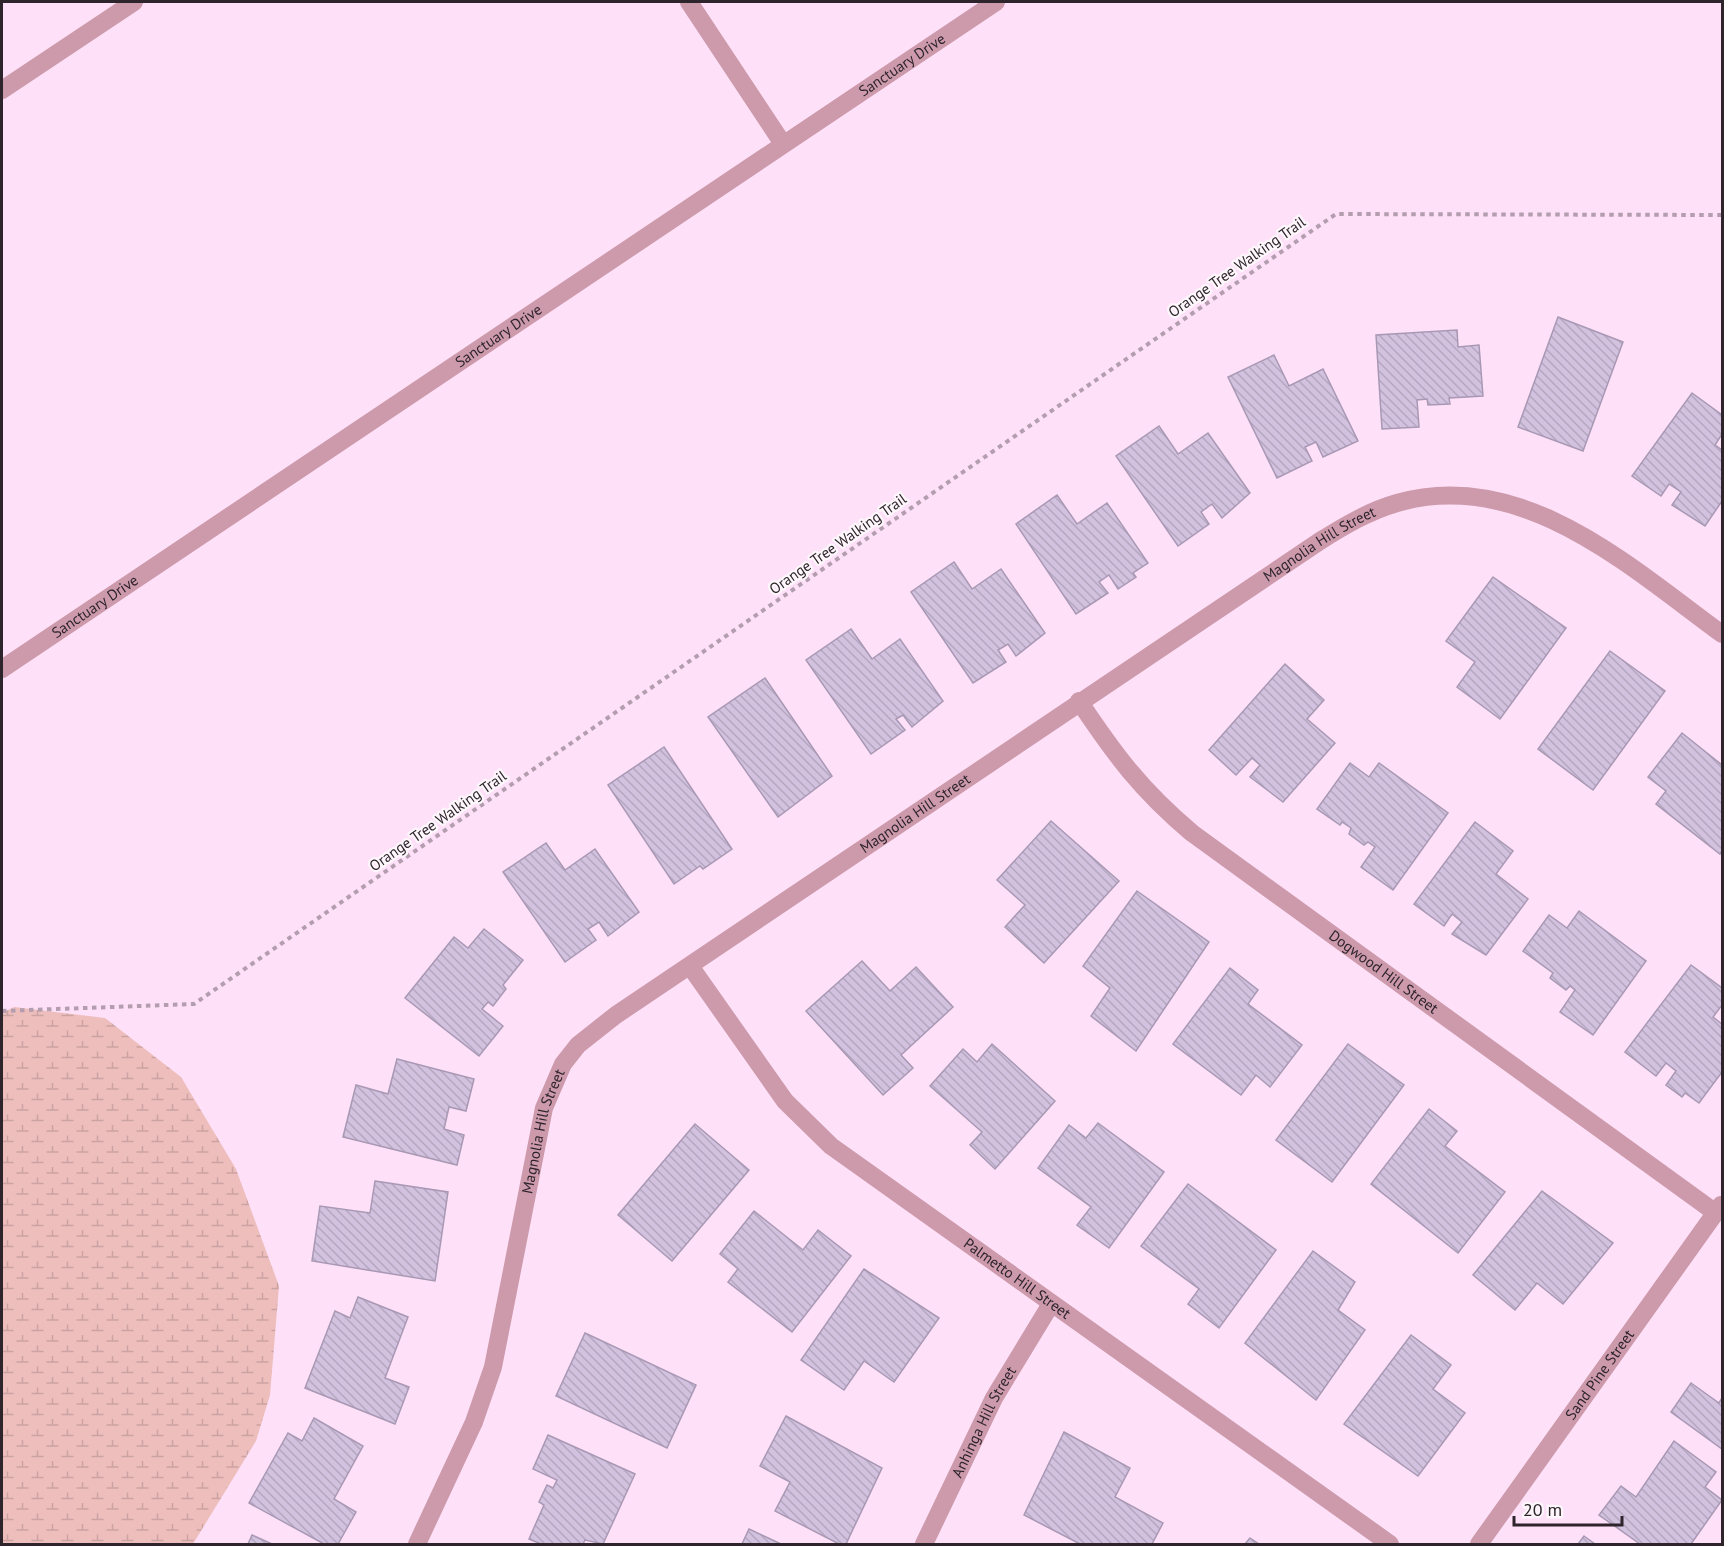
<svg xmlns="http://www.w3.org/2000/svg" width="1724" height="1546" font-family="'PT Sans',sans-serif">
<defs>
<pattern id="wetland-marsh" width="20" height="14" patternUnits="userSpaceOnUse" patternTransform="scale(1.5)"><rect width="20" height="14" fill="#eebebd"/><path d="M1 5h8M5 5V1M11 12h8M15 12V8" fill="none" stroke="#cca3a3"/></pattern>
<pattern id="building-back-hatch" width="6" height="6" patternUnits="userSpaceOnUse" patternTransform="scale(1.5)"><rect width="6" height="6" fill="#d2c2df"/><path d="M-1 5l2 2M0 0l6 6M5-1l2 2" fill="none" stroke="#b5a7c0"/></pattern>
</defs>
<rect width="100%" height="100%" fill="#fee1f8"/>
<path fill="url(#wetland-marsh)" d="M14,1007l91,11 76,59 55,92 43,117 -9,109 -14,46 -63,103h-191v-531z"/>
<g fill="url(#building-back-hatch)" stroke="#a898b4" stroke-width="1.5">
<path d="M1558,317l65,25 -40,109 -65,-24z"/>
<path d="M1457,330l1,17 21,-2 4,51 -34,2 1,6 -22,1 -1,-6 -10,1 2,27 -37,2 -6,-94z"/>
<path d="M1274,355l15,31 34,-17 35,72 -35,16 -7,-15 -11,5 7,14 -35,17 -49,-101z"/>
<path d="M1692,393l30,22v19l-7,11 7,5v51l-17,25 -33,-21 9,-13 -12,-8 -8,12 -29,-20z"/>
<path d="M1159,426l19,28 30,-21 42,60 -28,25 -10,-14 -11,8 8,12 -31,22 -62,-90z"/>
<path d="M1057,495l20,29 30,-21 41,60 -15,10 3,4 -18,12 -9,-14 -10,7 9,11 -32,21 -60,-90z"/>
<path d="M954,562l18,27 29,-20 44,64 -29,23 -8,-12 -10,6 8,12 -33,21 -62,-91z"/>
<path d="M1493,577l73,51 -66,91 -43,-32 18,-25 -29,-21z"/>
<path d="M851,629l21,30 28,-20 43,62 -31,26 -9,-12 -7,4 9,11 -34,24 -65,-94z"/>
<path d="M1610,651l55,40 -72,99 -55,-41z"/>
<path d="M1285,664l39,36 -17,19 28,24 -52,59 -33,-25 10,-12 -8,-7 -16,17 -27,-25z"/>
<path d="M765,678l67,98 -54,41 -70,-100z"/>
<path d="M1682,733l40,32v85l-2,4 -64,-50 10,-13 -18,-14z"/>
<path d="M664,747l68,102 -29,20 -3,-3 -26,18 -66,-99z"/>
<path d="M1350,763l19,14 10,-14 69,50 -55,77 -32,-23 14,-20 -7,-5 -4,3 -15,-11 2,-6 -9,-6 -2,3 -23,-16z"/>
<path d="M1051,821l68,60 -75,82 -39,-36 20,-22 -28,-25z"/>
<path d="M1475,822l38,29 -17,23 32,25 -42,56 -34,-21 10,-12 -10,-8 -8,12 -30,-22z"/>
<path d="M546,843l19,27 30,-21 44,63 -31,24 -9,-14 -11,7 8,11 -31,22 -62,-90z"/>
<path d="M1137,891l72,51 -73,109 -45,-35 19,-28 -27,-22z"/>
<path d="M1579,911l67,50 -53,74 -33,-23 15,-22 -5,-4 -4,4 -16,-12 3,-5 -30,-22 26,-36 18,13z"/>
<path d="M484,929l39,31 -20,25 3,4 -13,17 -5,-4 -6,7 21,17 -24,30 -74,-58 49,-61 14,11z"/>
<path d="M862,961l28,30 26,-24 37,40 -52,48 12,13 -30,27 -77,-84z"/>
<path d="M1691,965l31,23v17l-9,12 9,7v48l-23,31 -14,-10 -3,4 -16,-12 10,-14 -10,-8 -10,13 -31,-24z"/>
<path d="M1230,968l28,22 -10,14 54,41 -32,42 -14,-12 -15,20 -68,-51z"/>
<path d="M992,1044l63,57 -60,68 -25,-24 12,-13 -52,-46 33,-37 14,13z"/>
<path d="M1348,1044l56,41 -72,97 -56,-42z"/>
<path d="M397,1059l77,20 -8,32 -17,-4 -5,22 20,6 -7,30 -114,-28 13,-52 32,9z"/>
<path d="M1429,1109l28,22 -12,15 60,46 -47,61 -87,-69z"/>
<path d="M1098,1123l66,49 -55,76 -32,-23 14,-18 -53,-39 31,-43 17,13z"/>
<path d="M695,1124l54,46 -77,91 -54,-46z"/>
<path d="M375,1181l73,11 -13,89 -123,-20 8,-55 50,7z"/>
<path d="M1188,1184l88,66 -57,78 -31,-24 11,-15 -58,-43z"/>
<path d="M1542,1191l71,52 -50,61 -26,-21 -22,27 -42,-35z"/>
<path d="M754,1211l49,39 15,-20 33,26 -59,76 -64,-50 10,-13 -18,-15z"/>
<path d="M1313,1251l42,31 -17,28 27,20 -49,70 -71,-57z"/>
<path d="M864,1269l75,49 -45,64 -30,-21 -20,29 -43,-30z"/>
<path d="M358,1297l50,20 -23,61 24,9 -14,37 -90,-36 30,-77 15,7z"/>
<path d="M585,1333l111,52 -29,63 -111,-52z"/>
<path d="M1411,1335l40,30 -18,24 32,24 -47,63 -74,-52z"/>
<path d="M1691,1383l28,20 3,-5v51l-51,-37z"/>
<path d="M786,1416l96,52 -36,76h-7l-64,-33 15,-29 -30,-16z"/>
<path d="M314,1418l49,28 -29,53 22,13 -18,32h-14l-75,-41 39,-70 14,8z"/>
<path d="M1064,1432l66,36 -15,29 48,26 -11,21h-72l-56,-29z"/>
<path d="M548,1435l87,39 -32,70 -18,-4 -2,4h-42l-12,-5 15,-34 -5,-3 8,-17 6,3 4,-8 -24,-11z"/>
<path d="M1674,1441l42,31 -11,15 17,13 -31,44h-51l-41,-29 22,-29 15,11z"/>
<path d="M749,1529l32,15h-39z"/>
<path d="M252,1535l20,9h-24z"/>
<path d="M1584,1536l11,8h-17z"/>
<path d="M1250,1538l9,6h-14z"/>
</g>
<g fill="none" stroke-linecap="round" stroke-linejoin="round">
<path stroke="#b39daf" stroke-width="4" stroke-dasharray="4.5 4.5" stroke-linecap="butt" d="M2,1011l192,-7 1142,-790 386,1"/>
<g stroke="#cd9aac" stroke-width="18">
<path d="M689,2l94,142"/>
<path d="M2,90l132,-88"/>
<path id="s1" d="M2,669l994,-667"/>
<path id="s2" d="M1079,701c36,54 62,89 113,132l524,380"/>
<path id="s3" d="M690,966l95,135 46,45 559,398"/>
<path id="s4" d="M417,1544l57,-122 19,-55 51,-259 19,-44 15,-19 38,-30 704,-474c24,-15 49,-30 77,-38 125,-36 233,64 325,131"/>
<path id="s5" d="M924,1544l70,-146 57,-94"/>
<path id="s6" d="M1479,1544l242,-339"/>
</g>
</g>
<g text-anchor="middle" stroke-width="4.5" stroke-linejoin="round" paint-order="stroke">
<g font-size="15" fill="#2e242c" stroke="#fdf7fb">
<text dy="5" stroke="none"><textPath href="#s1" startOffset="1084">Sanctuary Drive</textPath></text>
<text transform="translate(1237 267) rotate(-35)" y="5">Orange Tree Walking Trail</text>
<text dy="5" stroke="none"><textPath href="#s1" startOffset="598">Sanctuary Drive</textPath></text>
<text transform="translate(838 544) rotate(-35)" y="5">Orange Tree Walking Trail</text>
<text dy="5" stroke="none"><textPath href="#s4" startOffset="1424">Magnolia Hill Street</textPath></text>
<text dy="5" stroke="none"><textPath href="#s1" startOffset="112">Sanctuary Drive</textPath></text>
<text dy="5" stroke="none"><textPath href="#s4" startOffset="938">Magnolia Hill Street</textPath></text>
<text transform="translate(438 821) rotate(-35)" y="5">Orange Tree Walking Trail</text>
<text dy="5" stroke="none"><textPath href="#s2" startOffset="411">Dogwood Hill Street</textPath></text>
<text dy="5" stroke="none"><textPath href="#s4" startOffset="434">Magnolia Hill Street</textPath></text>
<text dy="5" stroke="none"><textPath href="#s3" startOffset="458">Palmetto Hill Street</textPath></text>
<text dy="5" stroke="none"><textPath href="#s6" startOffset="208">Sand Pine Street</textPath></text>
<text dy="5" stroke="none"><textPath href="#s5" startOffset="136">Anhinga Hill Street</textPath></text>
</g>
</g>
<rect width="1724" height="1546" fill="none" stroke="#2e242c" stroke-width="6"/>
<path d="M1514 1516v9h108v-9" fill="none" stroke="#2e242c" stroke-width="3"/>
<text x="1523" y="1516" font-size="18" fill="#2e242c" stroke="#fdf7fb" stroke-width="4.5" paint-order="stroke">20 m</text>
</svg>
